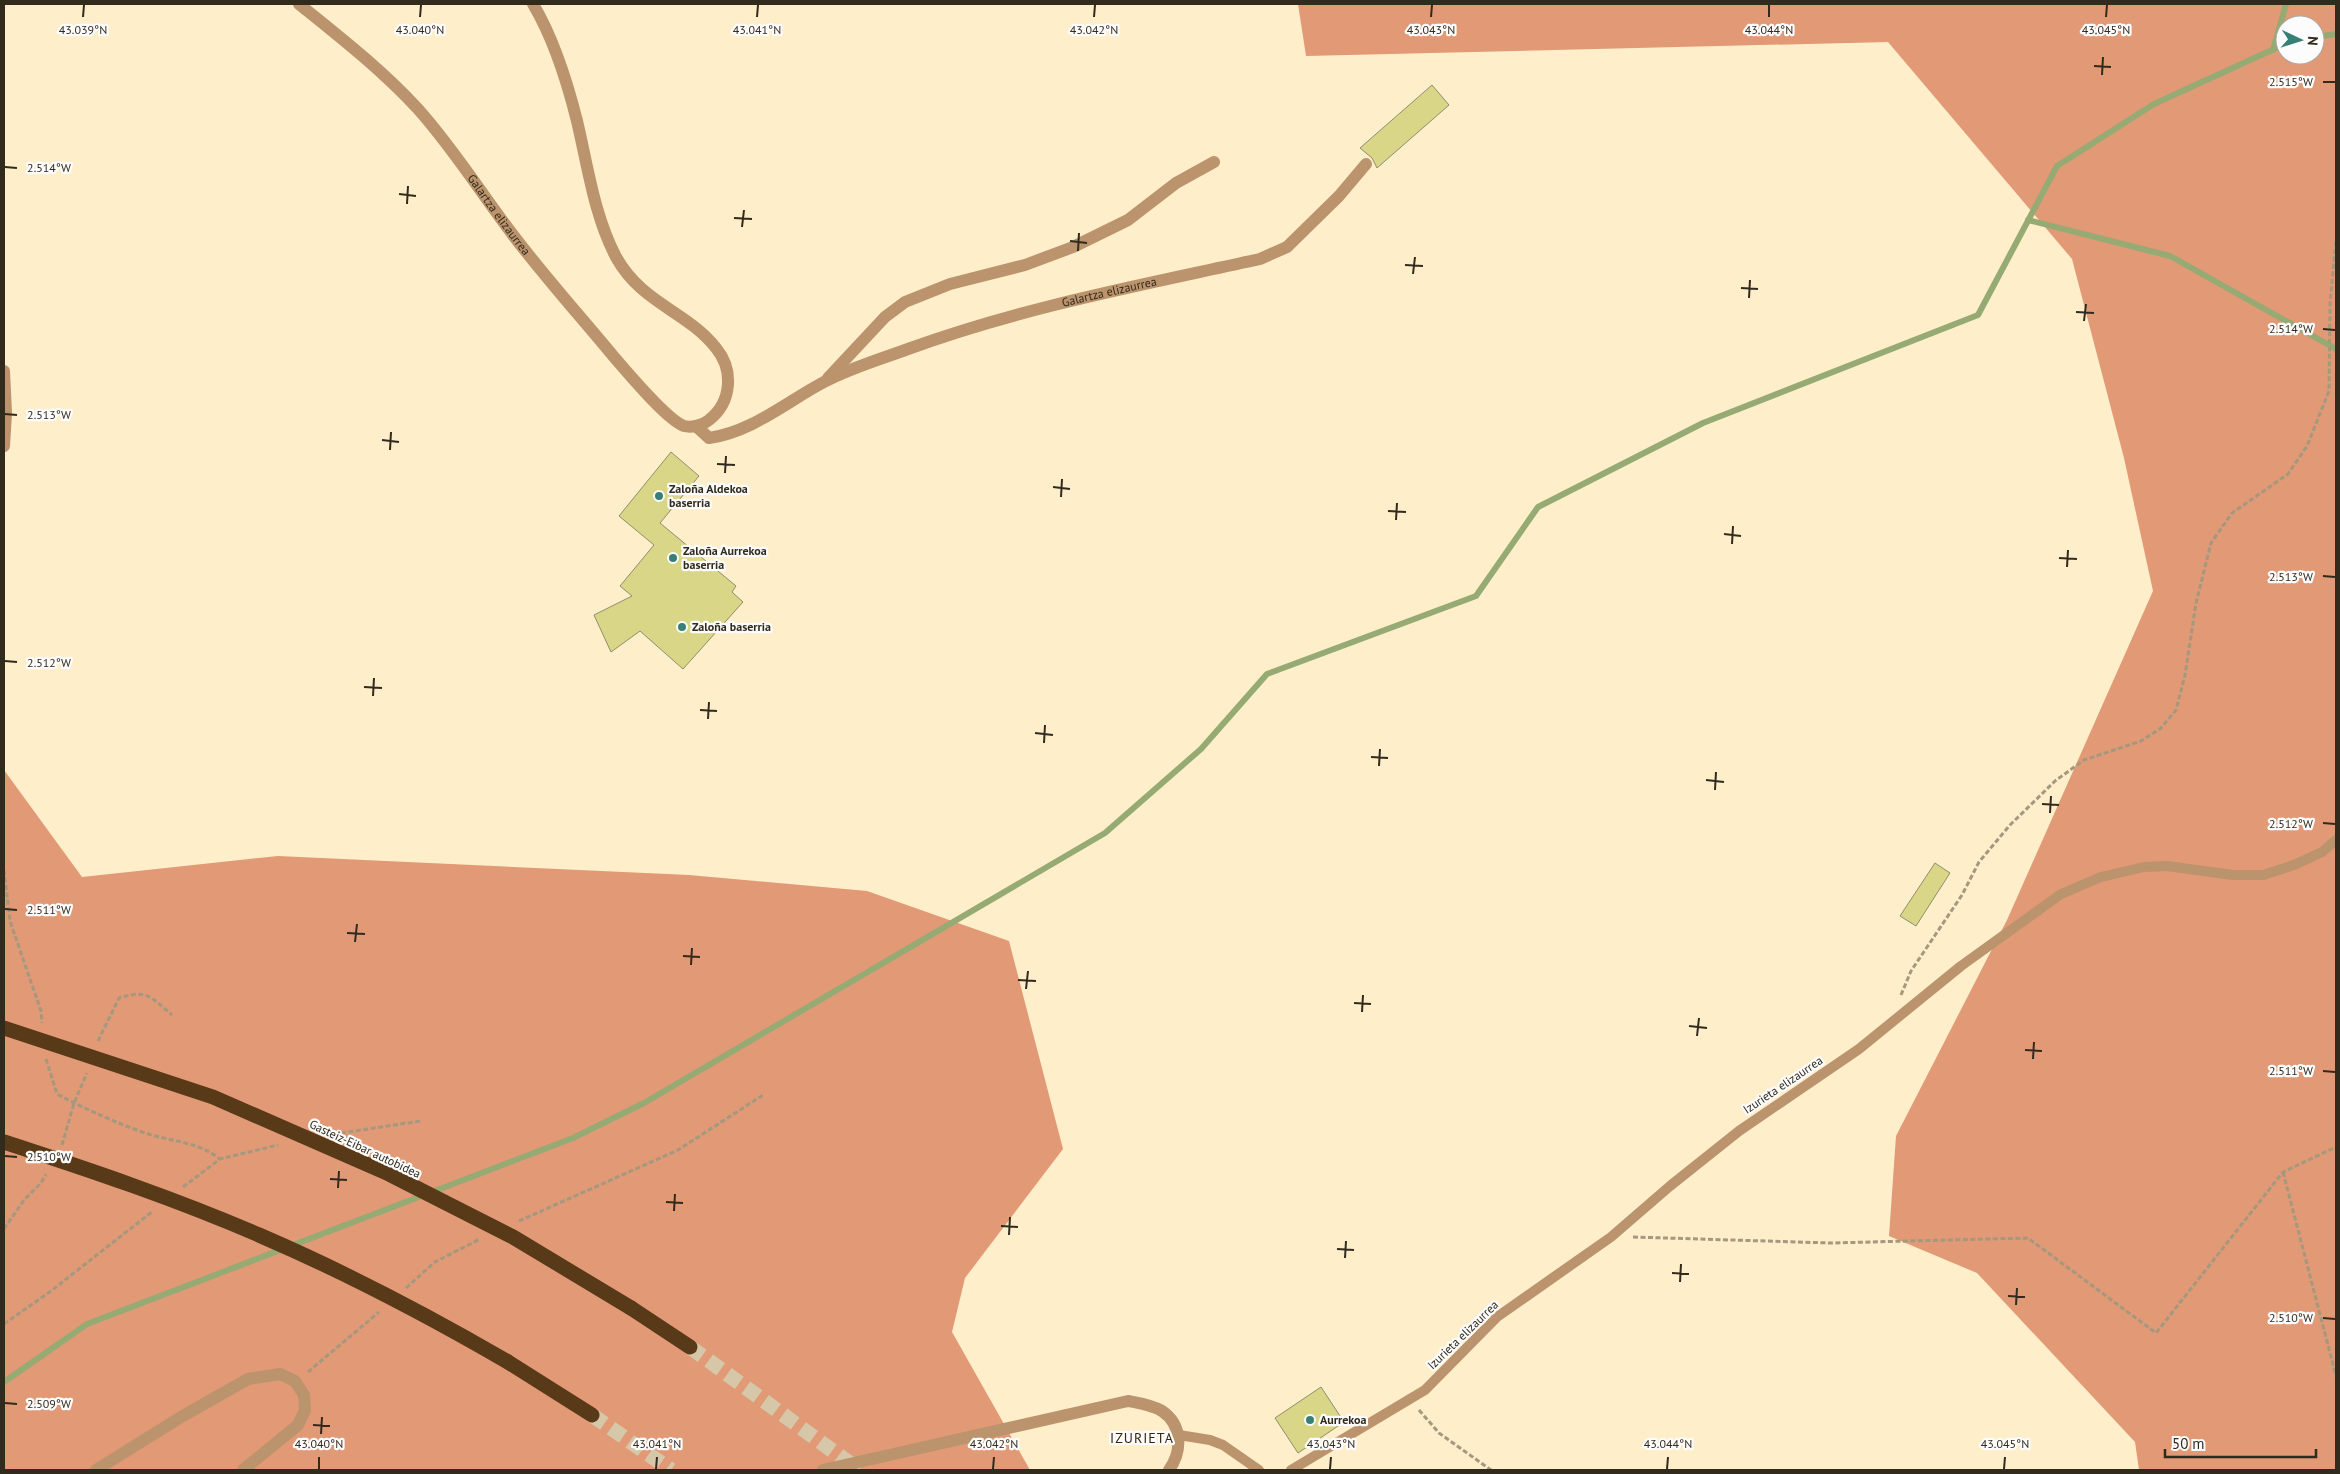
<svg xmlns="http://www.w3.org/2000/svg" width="2340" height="1474" font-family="'PT Sans',sans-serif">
<rect width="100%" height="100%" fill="#feeeca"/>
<g fill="#e29976" fill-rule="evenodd">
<path d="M1298,4h1038v1466h-197l-4,-28 -158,-169 -88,-37 7,-100 111,-216 146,-329 -29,-133 -52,-199 -184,-217 -582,14zM2285,25h30v30h-30z"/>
<path d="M4,770l78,107 196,-21 411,19 178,16 142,50 54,208 -98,129 -13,54 78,138h-1026z"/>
</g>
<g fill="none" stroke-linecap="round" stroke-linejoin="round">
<g stroke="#96aa73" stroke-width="6">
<path d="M2315,37l21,-3"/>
<path d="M2273,50l13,-46"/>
<path d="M2028,220l142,36 166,93"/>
<path d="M4,1382l83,-58 486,-186 71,-35 461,-270 96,-84 66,-75 209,-78 62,-89 165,-84 275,-108 79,-149 97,-62 131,-60"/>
</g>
</g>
<g fill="#d9d687" stroke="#8f8e6c">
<path d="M1432,85l17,20 -72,63 -5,-10 -12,-10z"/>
<path d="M671,452l28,24 -39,47 76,63 -4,6 11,10 -60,67 -43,-38 -29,21 -17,-37 38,-19 -12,-10 34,-41 -35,-29z"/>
<path d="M1935,863l15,10 -34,53 -16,-10z"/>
<path d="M1321,1387l23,35 -46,31 -23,-35z"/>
</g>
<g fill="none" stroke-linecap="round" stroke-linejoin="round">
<g stroke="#d5c7a7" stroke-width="15" stroke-dasharray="15 8" stroke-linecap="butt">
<path d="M690,1347l169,123"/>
<path d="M592,1415l79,55"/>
</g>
<g stroke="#a4987e" stroke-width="3" stroke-dasharray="5 2.5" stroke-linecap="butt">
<path d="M4,870l6,51 31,90 1,12"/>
<path d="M1901,995l10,-24 51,-76 17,-33 31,-37 45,-44 29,-21 57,-19 20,-13 15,-18 9,-35 11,-72 15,-60 21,-30 56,-39 19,-28 22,-55 1,-88 6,-63"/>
<path d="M98,1041l21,-43c28,-9 32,-1 53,17"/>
<path d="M46,1059l11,35c28,15 57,28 88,39 27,9 52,8 75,26"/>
<path d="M341,1133l80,-12"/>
<path d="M62,1145l12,-42 13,-30"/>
<path d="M2283,1172l53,204"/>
<path d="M183,1187l37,-28 58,-14"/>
<path d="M519,1221l159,-71 85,-55"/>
<path d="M4,1229l20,-29 17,-17 5,-9"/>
<path d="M1633,1237l198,6 197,-5 128,95 127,-161 53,-25"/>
<path d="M406,1288l29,-26 45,-23"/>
<path d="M4,1324l47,-33 102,-80"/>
<path d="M308,1372l71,-60"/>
<path d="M1419,1410l20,23 52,37"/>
</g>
<g stroke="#bb936c" stroke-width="10">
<path d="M1179,1435l31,5 13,5 36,25"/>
<path d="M1291,1470l134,-80 72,-73 114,-80 59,-51 69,-55 120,-82 102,-83 100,-72 40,-17 43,-10 23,-1 66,9h30l31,-10 28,-13 14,-12"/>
</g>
<g stroke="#bb936c" stroke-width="12">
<path d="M828,378l57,-61 20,-15 45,-18 75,-19 48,-18 55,-27 48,-37 38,-21"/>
<path id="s1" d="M696,426l13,12c43,-6 77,-36 115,-56 26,-14 57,-23 84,-33 115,-42 234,-64 352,-90l27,-12 52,-51 27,-32"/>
</g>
<g stroke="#bb936c" stroke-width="12">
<path id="s2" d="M299,4c41,33 83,66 119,105 35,39 63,84 95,126 32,42 67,81 101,122 13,15 53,63 70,69 8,2 19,-1 25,-6 23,-18 25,-50 7,-72 -29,-37 -74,-44 -100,-91 -22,-42 -28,-90 -39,-136 -10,-40 -23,-82 -44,-117"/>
<path d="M4,371l2,42 -2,33"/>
<path d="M96,1470l85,-53 67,-38 32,-5 15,7 9,14 1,15 -7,15 -55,45"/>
<path d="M823,1470l305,-69c11,2 24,4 34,10 21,14 20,41 7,59"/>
</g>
<g stroke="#583918" stroke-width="15">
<path d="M631,1308l59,39"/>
<path d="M508,1362l84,53"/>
</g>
<g stroke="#583918" stroke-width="15">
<path d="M4,1028l209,69 176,77 124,63 118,71"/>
<path d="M4,1142c86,28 172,57 255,93 86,37 168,80 249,127"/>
</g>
</g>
<path fill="none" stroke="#312b1d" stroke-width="2" d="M83,17l1,-12M420,17l1,-12M757,17l1,-12M1094,17l1,-12M1431,17l1,-12M1769,17v-12M2106,17l1,-12M2094,66l17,1M2102,75l1,-18M2323,82h12M5,167l12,1M399,194l17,2M407,204l1,-18M734,218l18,1M742,227l2,-17M1070,241l17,2M1078,251l1,-18M1405,265l18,1M1413,274l2,-17M1741,288l17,1M1749,298l1,-18M2076,312l18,1M2084,321l2,-17M2323,329l12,1M5,414l12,1M382,440l17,2M390,450l1,-18M717,464l18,1M725,473l1,-17M1053,487l17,2M1061,497l1,-18M1388,511l18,1M1396,520l1,-17M1724,534l17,2M1732,544l1,-18M2059,558l18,1M2067,567l1,-17M2323,576l12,1M5,661l12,1M364,687l18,1M373,696l1,-18M700,710l17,1M708,719l1,-17M1035,733l18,2M1044,743l1,-18M1371,757l17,1M1379,766l1,-17M1706,780l18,2M1715,790l1,-18M2042,804l17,1M2050,813l1,-17M2323,823l12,1M5,909l12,1M347,933l18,1M355,942l2,-18M683,956l17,1M691,965l1,-17M1018,980l18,1M1026,989l2,-18M1354,1003l17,1M1362,1012l1,-17M1689,1026l18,2M1697,1036l2,-18M2025,1050l17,1M2033,1059l1,-17M2323,1071l12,1M5,1156l12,1M330,1179l17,1M338,1188l1,-17M666,1202l17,1M674,1211l1,-17M1001,1226l17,1M1009,1235l1,-18M1337,1249l17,1M1345,1258l1,-17M1672,1273l17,1M1680,1282l1,-18M2008,1296l17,1M2016,1305l1,-17M2323,1318l12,1M5,1403l12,1M313,1425l17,1M321,1434l1,-17M319,1469v-12M656,1469l1,-12M993,1469l1,-12M1330,1469l1,-12M1667,1469l1,-12M2004,1469l1,-12"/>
<g fill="#387f78" stroke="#fcfcfc" stroke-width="2">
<circle cx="659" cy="496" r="5"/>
<circle cx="673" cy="558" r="5"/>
<circle cx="682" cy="627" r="5"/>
<circle cx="1310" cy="1420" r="5"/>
</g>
<g text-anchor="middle" stroke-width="4.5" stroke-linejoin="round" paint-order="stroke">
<g font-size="12" fill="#312b1d" stroke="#fcfcfc">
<text dy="4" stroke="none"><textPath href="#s2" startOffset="292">Galartza elizaurrea</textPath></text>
<text dy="4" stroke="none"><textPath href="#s1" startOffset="446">Galartza elizaurrea</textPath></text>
<text transform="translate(1783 1085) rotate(-34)" y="4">Izurieta elizaurrea</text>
<text transform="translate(365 1149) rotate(25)" y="4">Gasteiz-Eibar autobidea</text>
<text transform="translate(1463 1335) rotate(-44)" y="4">Izurieta elizaurrea</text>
</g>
<g font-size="12" font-weight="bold" fill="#312b1d" stroke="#fcfcfc" text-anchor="start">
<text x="669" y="493">Zaloña Aldekoa<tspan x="669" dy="14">baserria</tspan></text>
<text x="683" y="555">Zaloña Aurrekoa<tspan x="683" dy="14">baserria</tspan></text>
<text x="692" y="631">Zaloña baserria</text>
<text x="1320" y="1424">Aurrekoa</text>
</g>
<g font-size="14" letter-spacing="1" fill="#342708" stroke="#fcfcfc">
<text x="1142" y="1443">IZURIETA</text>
</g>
</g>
<g font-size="12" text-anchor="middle" fill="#312b1d" stroke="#fcfcfc" stroke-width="4.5" stroke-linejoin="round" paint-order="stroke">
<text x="83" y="34">43.039°N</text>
<text x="420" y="34">43.040°N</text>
<text x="757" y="34">43.041°N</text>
<text x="1094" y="34">43.042°N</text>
<text x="1431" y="34">43.043°N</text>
<text x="1769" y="34">43.044°N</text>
<text x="2106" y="34">43.045°N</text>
<text x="2291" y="86">2.515°W</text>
<text x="49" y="172">2.514°W</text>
<text x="2291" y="333">2.514°W</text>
<text x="49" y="419">2.513°W</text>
<text x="2291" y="581">2.513°W</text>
<text x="49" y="667">2.512°W</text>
<text x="2291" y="828">2.512°W</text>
<text x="49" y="914">2.511°W</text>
<text x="2291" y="1075">2.511°W</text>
<text x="49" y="1161">2.510°W</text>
<text x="2291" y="1322">2.510°W</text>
<text x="49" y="1408">2.509°W</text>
<text x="319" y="1448">43.040°N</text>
<text x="657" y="1448">43.041°N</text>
<text x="994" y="1448">43.042°N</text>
<text x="1331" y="1448">43.043°N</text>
<text x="1668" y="1448">43.044°N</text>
<text x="2005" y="1448">43.045°N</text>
</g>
<rect width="2340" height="1474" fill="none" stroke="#312b1d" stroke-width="10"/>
<g transform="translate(2300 40) rotate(94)"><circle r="24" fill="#fcfcfc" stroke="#aba8a3"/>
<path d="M0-4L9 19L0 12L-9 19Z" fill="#387f78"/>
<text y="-8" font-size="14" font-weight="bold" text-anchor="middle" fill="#312b1d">N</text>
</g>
<path d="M2165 1449v8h151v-8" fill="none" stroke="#312b1d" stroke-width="2.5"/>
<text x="2172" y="1449" font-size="15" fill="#312b1d" stroke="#fcfcfc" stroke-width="4" paint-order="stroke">50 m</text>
</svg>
